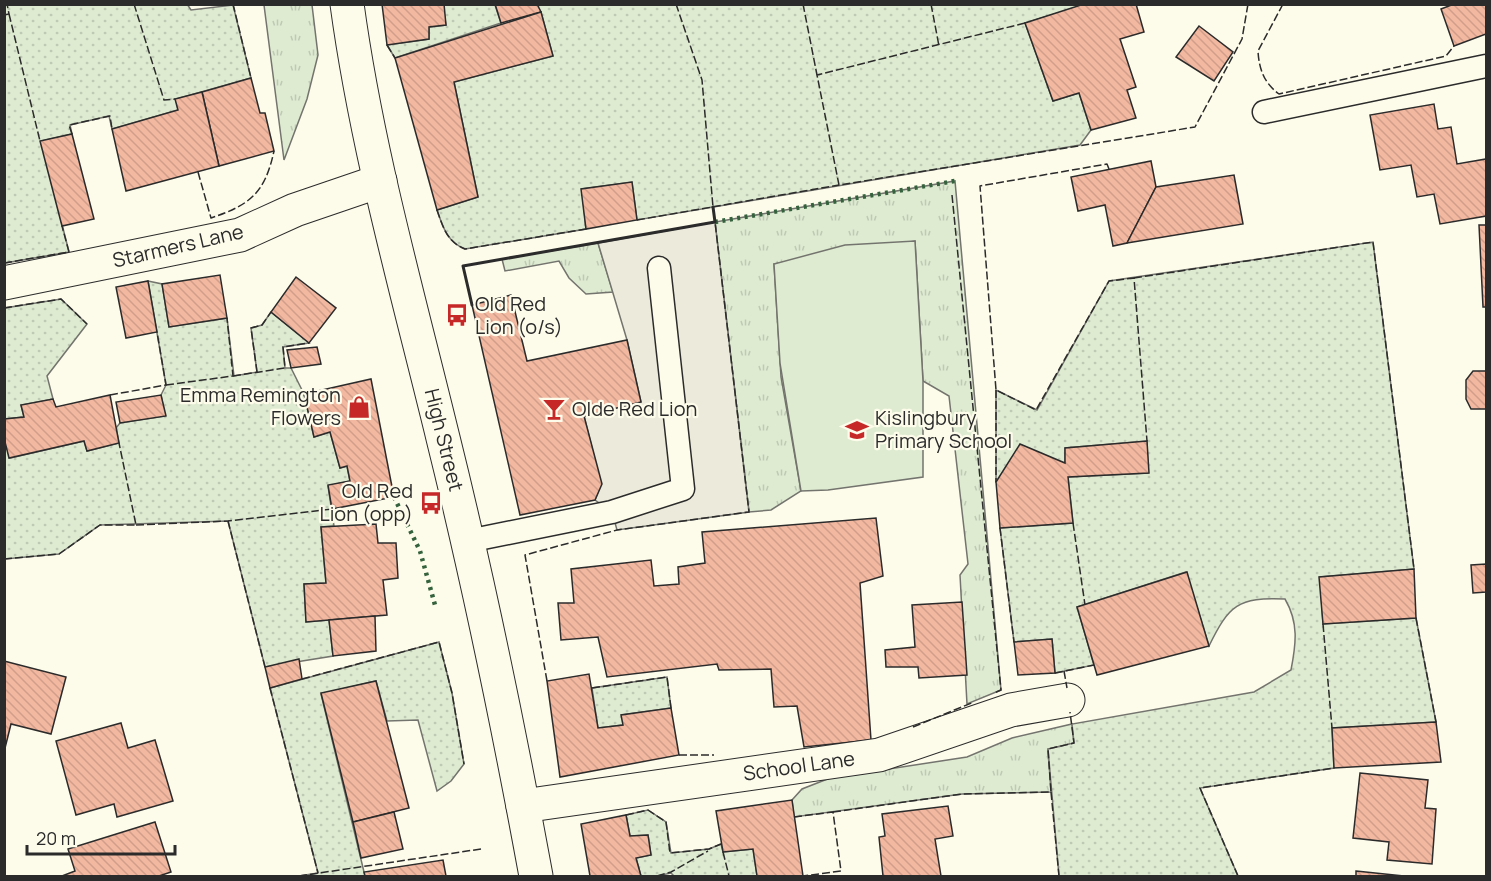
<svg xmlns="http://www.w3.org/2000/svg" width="1491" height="881" font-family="Manrope,sans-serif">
<defs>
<pattern id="grass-tufts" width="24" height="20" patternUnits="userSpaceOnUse" patternTransform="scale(1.5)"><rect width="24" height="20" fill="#deebd1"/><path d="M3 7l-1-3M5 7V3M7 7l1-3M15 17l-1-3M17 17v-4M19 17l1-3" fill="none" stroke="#bfcab4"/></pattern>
<pattern id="garden-dots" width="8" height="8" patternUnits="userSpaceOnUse" patternTransform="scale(1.5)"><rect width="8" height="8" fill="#deebd1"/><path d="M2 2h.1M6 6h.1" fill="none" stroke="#bfcab4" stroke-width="1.8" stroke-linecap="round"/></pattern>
<pattern id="building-back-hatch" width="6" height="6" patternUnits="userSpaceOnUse" patternTransform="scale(1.5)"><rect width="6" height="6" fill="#f2b8a0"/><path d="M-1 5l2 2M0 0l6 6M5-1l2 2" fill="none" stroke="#d09e8a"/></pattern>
</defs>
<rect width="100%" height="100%" fill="#fdfbea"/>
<g fill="url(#grass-tufts)" stroke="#74746e" stroke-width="1.5">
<path d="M264,5h48l6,50 -11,44 -23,61z"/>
<path d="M955,181l46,509 -34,14 -7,-129 8,-11 -19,-168 -26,-15 -8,-140 -141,23 7,113 20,114 -30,19 -22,2 -34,-290z"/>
<path d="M598,243l15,49 -27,2 -17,-16 -10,-17 -54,10 -3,-12z"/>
<path d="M1072,724l2,19 -26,6 3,43 -89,2 -168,23 -2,-17 10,-11 28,-11 137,-21 45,-19z"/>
</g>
<path fill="#deebd1" stroke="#74746e" stroke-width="1.5" d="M915,241l8,140v96l-95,13 -27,1 -21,-128 -6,-99 71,-19z"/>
<g fill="url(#garden-dots)" stroke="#74746e" stroke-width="1.5">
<path d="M187,4l4,6 42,-5 18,73 -75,21 2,11 -66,19 -3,-13 -39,9 2,9 -31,7 28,111 -64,11 -1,-258z"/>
<path d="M545,4l539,1 -59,18 28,78 26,-8 12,37 -11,15 -443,75 -5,-38 -50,7 4,40 -121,20c-18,-7 -22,-22 -28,-39l41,-13 -24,-115 99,-26 -12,-44 -4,-6z"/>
<path d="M443,5h52l6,18 -106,35 -8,-13 42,-6v-12l17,-2z"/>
<path d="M1373,242l41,327 -94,8 3,47 93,-6 20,104 -104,6 2,40 -134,20 38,88h-179l-11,-127 26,-6 -2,-19 182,-32 37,-22c5,-26 8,-47 -6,-71 -47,-2 -56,6 -76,47l-23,-74 -109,35 17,58 -39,8 -3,-34 -38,3 -14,-114 73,-5 -5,-46 80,-4 -1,-32 -82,7v15l-69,19v-92l41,20 72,-129z"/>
<path d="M148,281l14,3 7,43 58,-9 7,58 23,-4 -6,-44 11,-3 9,-13 38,31 -26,4 2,21h6l13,26 10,43 16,-5 10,36 7,-2 3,15 -22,5 6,40 -13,1 5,56 -22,1 2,38 23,-2 4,36 -68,11 -37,-146 -128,4 -41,29 -54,5 -1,-121 6,20 74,-17 3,10 32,-8 -3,-15 4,-5 45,-7 -4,-21 5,-10z"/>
<path d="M61,299l26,25 -40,52 6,23 -32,6 3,12 -19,2v-111z"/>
<path d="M439,642l13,51 12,71 -13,17 -14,10 -19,-71 -31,1 -11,-40 -55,13 44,182h-66l19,-3 -48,-185z"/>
<path d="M667,677l4,31 -49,7 1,10 -25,3 -6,-40z"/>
<path d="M648,810l18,12 5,31 38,-4 12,-5 2,8 30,-3 4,27h-83l-3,-3 -14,3h-16l-5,-18 15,-3 -3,-20 -18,1 -4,-21z"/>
</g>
<path fill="#eceadb" stroke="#74746e" stroke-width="1.5" d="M715,222l34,290 -132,18 -5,-18 -17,-12 6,-16 -17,-68 57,-14 -14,-62 -29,-97z"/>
<g fill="url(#building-back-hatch)" stroke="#2b2b2b" stroke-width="1.5">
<path d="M382,4h62l2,21 -17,2v12l-42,6z"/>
<path d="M495,4h42l4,8 -40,11z"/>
<path d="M1084,4h52l8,28 -24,7 16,48 -9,3 9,28 -45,12 -12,-37 -26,8 -28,-78z"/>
<path d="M1454,4h32v30l-32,12 -13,-37z"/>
<path d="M541,12l12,44 -99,26 24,115 -41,13 -42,-152z"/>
<path d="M1199,26l34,26 -19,29 -38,-24z"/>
<path d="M251,78l9,35h5l9,38 -55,15 -17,-74z"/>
<path d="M202,92l17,74 -93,25 -14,-62 66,-19 -3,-11z"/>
<path d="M1434,104l4,25 13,-2 6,37 29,-5v57l-46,8 -6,-30 -17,3 -6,-32 -31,5 -10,-55z"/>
<path d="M72,134l22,85 -32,7 -22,-85z"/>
<path d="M1151,161l5,26 -29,56 -14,3 -8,-41 -27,6 -7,-34z"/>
<path d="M1234,175l9,49 -116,19 29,-56z"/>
<path d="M632,182l5,38 -51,9 -5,-40z"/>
<path d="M1479,225h7v82h-3z"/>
<path d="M220,275l7,43 -58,9 -7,-43z"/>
<path d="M296,277l40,31 -27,35 -38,-31z"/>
<path d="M148,281l9,51 -31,6 -10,-51z"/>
<path d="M511,295l16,66 100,-21 14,62 -57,14 18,68 -7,16 -75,15 -48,-210z"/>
<path d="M317,347l4,17 -30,4 -4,-18z"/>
<path d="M1473,371h13v38h-15l-5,-10v-19z"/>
<path d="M371,379l23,118 -62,12 -4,-24 22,-4 -3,-15 -7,2 -10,-36 -16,5 -10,-43z"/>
<path d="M110,395l9,48 -32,8 -3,-10 -75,17 -5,-20v-19l20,-2 -3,-12 32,-6 3,8z"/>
<path d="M161,395l5,21 -46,7 -4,-21z"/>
<path d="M1147,441l2,32 -81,4 5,46 -73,5 -4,-46 24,-38 45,19v-15z"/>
<path d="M876,518l7,58 -23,7 11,157 -67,7 -7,-41 -23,1 -3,-38 -52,1 -2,-6 -110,13 -9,-40 -37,3 -3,-37h16l-3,-34 80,-9 3,26 25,-2 -1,-17 27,-4 -3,-31z"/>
<path d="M376,524l2,19h18l2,35 -15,2 4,35 -81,7 -2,-38 22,-1 -5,-56z"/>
<path d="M1486,564v28l-13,1 -2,-28z"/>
<path d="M1414,569l2,49 -93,6 -4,-47z"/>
<path d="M1187,572l22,74 -112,29 -20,-68z"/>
<path d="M962,602l5,73 -48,3 -1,-11h-32l-1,-17 30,-3 -3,-42z"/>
<path d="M375,616l1,35 -43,5 -4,-36z"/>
<path d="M1052,639l3,34 -37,2 -4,-33z"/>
<path d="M299,659l3,20 -32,9 -5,-21z"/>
<path d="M4,661l62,16 -15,57 -40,-10 -7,28z"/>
<path d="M589,674l9,54 25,-3 -2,-10 50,-7 8,47 -119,22 -13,-96z"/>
<path d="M376,681l33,127 -56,14 -32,-129z"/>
<path d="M1436,722l5,40 -107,6 -2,-40z"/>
<path d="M121,723l7,25 27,-8 18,61 -56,16 -3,-13 -38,11 -20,-74z"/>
<path d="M1360,773l68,7 -3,28 11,1 -4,55 -45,-4 2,-18 -36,-4z"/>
<path d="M792,800l11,76h-46l-4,-27 -30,3 -7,-41z"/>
<path d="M948,806l5,30 -18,3 6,37h-58l-4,-39 6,-1 -3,-22z"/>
<path d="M394,812l9,37 -42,9 -8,-36z"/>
<path d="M626,815l4,21 18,-1 3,20 -15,3 5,18h-51l-9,-52z"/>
<path d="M155,822l16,50 -12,4h-97l13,-5 -7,-22z"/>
<path d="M443,860l3,16h-81l-1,-4z"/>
<path d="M1356,871l48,5h-48z"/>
</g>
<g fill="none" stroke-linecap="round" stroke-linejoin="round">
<g stroke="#2b2b2b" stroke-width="25">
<g id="lane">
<path d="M1264,112l222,-46"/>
<path d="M468,541l144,-29 71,-23 -24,-221"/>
</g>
</g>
<g stroke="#2b2b2b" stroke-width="35">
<g id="street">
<path d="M4,283l236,-48 55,-25 85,-29"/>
<path d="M523,806l356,-51 132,-45 57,-10"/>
</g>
</g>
<g stroke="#2b2b2b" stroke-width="35">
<path id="secondary" d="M347,4c20,147 61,290 96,434 36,145 66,291 93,438"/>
</g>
<use href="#lane" stroke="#fdfbea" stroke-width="22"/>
<use href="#street" stroke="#fdfbea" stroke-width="33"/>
<use href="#secondary" stroke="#fdfbea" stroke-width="33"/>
<g stroke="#34623c" stroke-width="4.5" stroke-dasharray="3 4.5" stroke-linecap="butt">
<path d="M715,222l240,-41"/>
<path d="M394,497l26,54 15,54"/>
</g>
<g stroke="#2b2b2b" stroke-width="1.5" stroke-dasharray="8 3" stroke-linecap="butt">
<path d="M134,4l30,96 11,-1"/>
<path d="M233,4l18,74"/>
<path d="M676,4l26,76 11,127"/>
<path d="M803,4l14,71"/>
<path d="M931,4l8,42"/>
<path d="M1283,4l-25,47c1,18 6,32 21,43l167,-38 8,-10"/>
<path d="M9,14l31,127"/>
<path d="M4,15l5,-1 -2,-10"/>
<path d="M1025,23l-208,52 22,110 356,-58 47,-88 6,-35"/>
<path d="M387,45l8,13"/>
<path d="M72,134l-3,-9 41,-9 2,13"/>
<path d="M1109,169l-2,-5 -127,22 16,204 40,20 73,-129 25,-3 13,163"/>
<path d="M198,172l13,46c39,-13 54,-25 63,-67"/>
<path d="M952,195l49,495 -7,3"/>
<path d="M437,210c6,17 10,32 28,39l121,-20"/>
<path d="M637,220l202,-35"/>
<path d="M4,263l65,-11 -7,-26"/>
<path d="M1134,278l239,-36 41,327"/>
<path d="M4,308l57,-9 26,25"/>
<path d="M257,372l-6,-44 11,-3 9,-13"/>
<path d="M233,376l52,-8 -2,-21 26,-4"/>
<path d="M166,385l67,-9 -6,-58"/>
<path d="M996,390v92"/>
<path d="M110,395l56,-10 -9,-53"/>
<path d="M228,521l37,146"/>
<path d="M1073,523l12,82"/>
<path d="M136,525l92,-4 104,-12"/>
<path d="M1000,528l14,114"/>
<path d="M4,559l55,-5 41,-29h36l-17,-82"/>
<path d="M1416,618l20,104"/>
<path d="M1323,624l9,104"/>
<path d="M1064,671l3,17"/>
<path d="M1055,673l39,-8"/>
<path d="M302,679l137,-37 13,51 12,71"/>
<path d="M547,681l-22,-126 92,-25 132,-18 -34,-290"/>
<path d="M270,688l48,185"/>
<path d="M592,688l75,-11 4,31"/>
<path d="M913,727l61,-25"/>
<path d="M679,755h35"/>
<path d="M1051,792l8,84"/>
<path d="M833,812l129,-18 89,-2 -3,-43 26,-6 -4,-31"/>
<path d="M626,815l22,-5 18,12 4,31 39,-4 12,-5"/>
<path d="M794,817l39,-5 8,59 -38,5"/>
<path d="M723,852l6,24"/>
<path d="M299,876l182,-27"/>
<path d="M657,876l14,-4 37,-21"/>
<path d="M1238,876l-38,-88 134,-20"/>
</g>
<path stroke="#2b2b2b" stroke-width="3" d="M472,305l-9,-39 252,-44 -2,-15"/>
</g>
<defs>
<g id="bus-bare" transform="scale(1.8)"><path d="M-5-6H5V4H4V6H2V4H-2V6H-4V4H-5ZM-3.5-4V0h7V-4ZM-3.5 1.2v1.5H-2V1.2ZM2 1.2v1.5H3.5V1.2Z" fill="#c62828" stroke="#fdfbea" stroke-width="2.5" paint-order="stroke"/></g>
<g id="shop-bare" transform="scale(1.8)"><path d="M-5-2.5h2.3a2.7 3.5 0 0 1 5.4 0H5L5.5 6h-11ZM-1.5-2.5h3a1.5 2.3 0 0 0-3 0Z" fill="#c62828" stroke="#fdfbea" stroke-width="2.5" paint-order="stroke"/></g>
<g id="bar-bare" transform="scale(1.8)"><path d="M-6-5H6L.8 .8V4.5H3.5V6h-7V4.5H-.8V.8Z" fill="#c62828" stroke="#fdfbea" stroke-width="2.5" paint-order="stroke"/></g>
<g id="school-bare" transform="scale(1.8)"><path d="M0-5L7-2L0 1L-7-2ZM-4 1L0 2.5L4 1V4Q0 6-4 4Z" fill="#c62828" stroke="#fdfbea" stroke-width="2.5" paint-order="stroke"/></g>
</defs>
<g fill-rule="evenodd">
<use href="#bus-bare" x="457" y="315"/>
<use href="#shop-bare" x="359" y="407"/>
<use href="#bar-bare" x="554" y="409"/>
<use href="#school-bare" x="857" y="430"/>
<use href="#bus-bare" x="431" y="503"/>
</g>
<g text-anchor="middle" stroke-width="4.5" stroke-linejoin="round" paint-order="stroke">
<g font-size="20" fill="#2b2b2b" stroke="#fdfbea">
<text transform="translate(178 246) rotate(-13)" y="7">Starmers Lane</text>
<text transform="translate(444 440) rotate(76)" y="7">High Street</text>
<text transform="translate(799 766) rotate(-8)" y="7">School Lane</text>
</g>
<g font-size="20" fill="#2b2b2b" stroke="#fdfbea" text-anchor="start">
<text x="475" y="311">Old Red<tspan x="475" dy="23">Lion (o/s)</tspan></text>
<text x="341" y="402" text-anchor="end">Emma Remington<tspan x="341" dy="23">Flowers</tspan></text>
<text x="572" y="416">Olde Red Lion</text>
<text x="875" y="425">Kislingbury<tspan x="875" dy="23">Primary School</tspan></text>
<text x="413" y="498" text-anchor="end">Old Red<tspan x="413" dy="23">Lion (opp)</tspan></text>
</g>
</g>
<rect width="1491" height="881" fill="none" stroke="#2b2b2b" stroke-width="12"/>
<path d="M27 845v9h148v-9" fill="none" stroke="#2b2b2b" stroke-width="3"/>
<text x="36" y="845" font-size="18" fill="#2b2b2b" stroke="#fdfbea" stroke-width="4.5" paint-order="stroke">20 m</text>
</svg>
